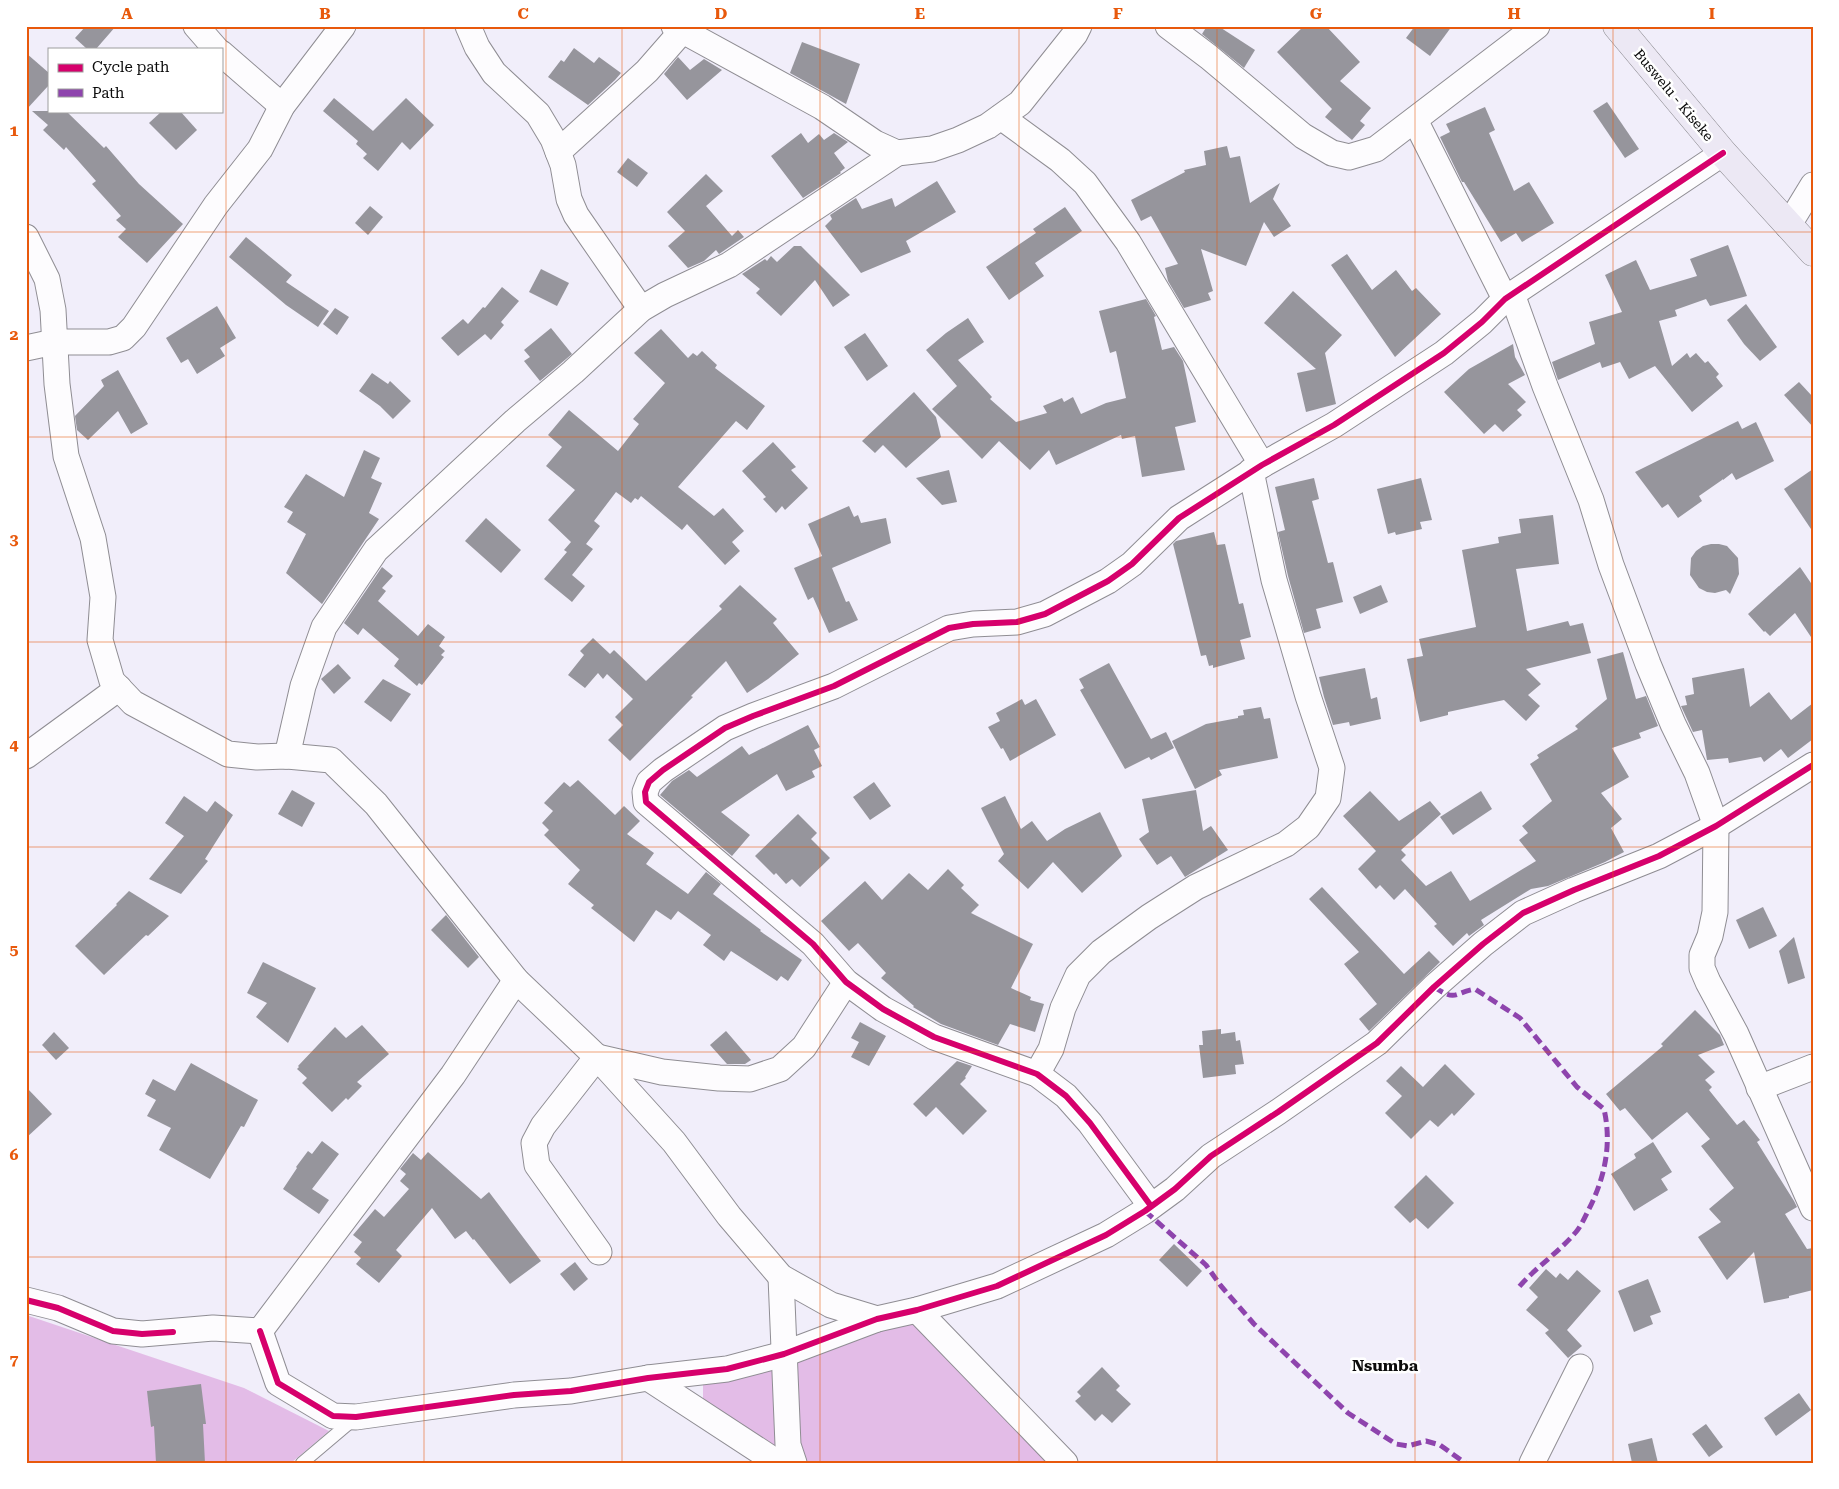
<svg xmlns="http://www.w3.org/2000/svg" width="1839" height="1489" font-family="'Roboto Serif',serif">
<rect width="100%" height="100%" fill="#f1eefa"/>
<g fill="#e3bce7">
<path d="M920,1309l137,154h-289l-65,-58v-29z"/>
<path d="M26,1315l218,73 85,43 -38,32h-265z"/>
</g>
<g fill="#96959c">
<path d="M86,26h30l-20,23h-9l-12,-11z"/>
<path d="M1207,26h11l37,24 -11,18 -42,-34z"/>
<path d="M1304,26h22l34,36 -20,19 31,27 -11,13 5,4 -13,15 -27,-23 7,-8 -55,-57z"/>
<path d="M1415,26h37l-22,30 -24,-18z"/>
<path d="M802,42l58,22 -14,40 -56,-31z"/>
<path d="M574,48l20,15 5,-6 22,16 -6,7 -27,25 -40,-28 13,-17 3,2z"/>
<path d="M26,53l23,20v12l-23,25z"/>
<path d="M678,57l12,13 14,-11 18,11 -35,30 -23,-26z"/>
<path d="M334,98l39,33 33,-33 28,27 -24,25 -8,-8 -24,29 -15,-13 4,-4 -11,-10 2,-3 -35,-30z"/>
<path d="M1607,102l32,47 -14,9 -32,-47z"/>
<path d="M1485,107l10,23 -6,3 25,58 15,-9 25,41 -32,19 -6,-9 -15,9 -37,-60h-2l-22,-45 10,-5 -4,-8z"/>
<path d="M32,111h34l38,37 2,-2 33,38 44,40 -36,39 -29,-26 8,-8 -10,-9 5,-4 -29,-32 4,-3 -30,-34 -2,3 -21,-20 5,-5z"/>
<path d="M162,111h18l17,19 -21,20 -27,-27z"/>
<path d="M801,133l7,10 11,-9 5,6 10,-7 14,9 -14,11 11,15 -5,4 1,1 -38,25 -32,-42z"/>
<path d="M1227,146l3,12 10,-2 10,47 30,-20 -7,16 18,27 -17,11 -10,-15 -18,44 -45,-17 12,42 -5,2 3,7 -27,8 -16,-27 -3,-13 13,-4 -27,-48 -10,5 -10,-21 54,-28 -1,-2 22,-5 -2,-14z"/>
<path d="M628,158l20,15 -11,14 -20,-15z"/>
<path d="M706,174l17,17 -17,15 26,30 6,-6 6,7 -25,17 -3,-4 -12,11 -16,7 -20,-22 17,-15 -18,-19z"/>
<path d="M937,181l19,31 -50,29 5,11 -50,21 -36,-47 7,-7 -2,-4 26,-17 6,11 30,-11 3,9z"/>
<path d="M370,206l13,11 -15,18 -13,-12z"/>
<path d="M1065,207l17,24 -47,32 9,13 -35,24 -23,-33 50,-34 -3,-4z"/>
<path d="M246,237l46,38 -6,7 43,29 -11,16 -32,-22 -57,-48z"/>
<path d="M1728,245l19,51 -37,10 -4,-7 -31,11 2,6 -18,5 13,45 15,-13 3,5 6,-5 9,10 3,-2 11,13 -3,3 7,9 -31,26 -37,-46 -26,13 -9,-17 -18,6 -2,-6 -42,18 -6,-18 43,-18 -6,-22 33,-10 -17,-37 31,-15 14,30 47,-14 -7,-17z"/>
<path d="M794,246h7l49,49 -17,12 -18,-27 -34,36 -25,-23 4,-4 -18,-15 23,-15 2,2 4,-5 6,6z"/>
<path d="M1347,254l25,36 24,-20 16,21 4,-3 25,26 -46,43 -64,-92z"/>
<path d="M541,269l28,14 -12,23 -28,-14z"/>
<path d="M502,287l17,14 -18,21 3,3 -13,15 -6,-6 -27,22 -17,-18 22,-19 5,5 15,-17 2,1z"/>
<path d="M1293,291l49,44 -17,18 11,51 -30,8 -9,-39 19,-4 -52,-46z"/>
<path d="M1146,299l10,17 -2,1 8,33 12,-3 9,14 3,14 10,47 -21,5 10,43 -43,7 -7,-41 -13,3 -1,-4 -65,30 -7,-15 -19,20 -31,-29 -17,18 -50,-50 25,-23 -31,-36 20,-17 22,-15 16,24 -26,18 34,37 -2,2 26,23 31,-9 -4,-7 19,-8 2,4 9,-5 8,17 25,-11 20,-5 -10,-47 -6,2 -11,-42z"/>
<path d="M1746,304l31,43 -17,14 -16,-17 -17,-24z"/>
<path d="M217,306l19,32 -16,10 5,8 -28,18 -9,-15 -7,4 -15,-25z"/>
<path d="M335,308l14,9 -12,18 -14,-11z"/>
<path d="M551,328l21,26 -32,27 -16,-20 6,-4 -6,-7z"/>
<path d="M661,329l27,29 5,-5 4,3 5,-5 15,14 -2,3 50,38 -18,24 -11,-9 -58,66 36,29 9,-8 21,23 -12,11 8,9 -15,14 -38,-41 -5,6 -41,-34 -3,4 -3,-2 -4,5 -15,-11 -22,29 6,5 -14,18 7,5 -21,26 13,11 -13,16 -28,-23 23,-27 -3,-2 7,-8 -23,-22 27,-30 -29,-24 16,-19 -14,-12 21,-25 49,41 21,-27 -6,-5 32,-36 -31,-30z"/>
<path d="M865,333l23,33 -21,15 -23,-34z"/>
<path d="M1513,344l2,13 10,18 -17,9 18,18 -9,8 5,5 -19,17 -8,-8 -11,10 -40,-42 25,-23z"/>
<path d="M118,370l30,54 -17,10 -13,-23 -30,29 -11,-10 -2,-14 29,-30 -3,-6z"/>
<path d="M372,373l16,11 2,-3 21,20 -18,18 -13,-13 -21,-15z"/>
<path d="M1799,382l14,15v30l-29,-32z"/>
<path d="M914,392l22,25 5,20 -35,31 -23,-23 -8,8 -13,-12z"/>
<path d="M1738,421l4,8 14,-7 18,39 -38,19 -4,-7 -9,7 -1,-1v1l-23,16 3,5 -24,17 -10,-14 -6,4 -27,-36z"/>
<path d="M773,442l23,25 -5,3 17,18 -23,22 -3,-4 -6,7 -13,-14 3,-2 -24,-26z"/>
<path d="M364,450l16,8 -9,20 11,5 -13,30 10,6 -57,85 -36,-31 20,-39 -19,-12 6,-10 -9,-5 22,-33 38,23z"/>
<path d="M1813,469v63l-29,-43z"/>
<path d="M949,470l8,32 -15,3 -26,-27z"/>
<path d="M1314,478l5,21 -7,2 16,62 5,-1 10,40 -27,7 5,19 -17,5 -16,-57 -10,-44 7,-2 -10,-43z"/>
<path d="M1421,478l11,42 -12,2 2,7 -26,6 -1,-3 -7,2 -11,-45z"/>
<path d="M849,506l5,11 4,-2 3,8 25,-5 5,25 -59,25 14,34 3,-1 9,19 -29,13 -16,-36 -5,3 -14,-32 28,-12 -14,-32z"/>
<path d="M1553,515l6,49 -43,5 11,62 41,-10 2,5 13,-3 8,30 -65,16 15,15 -13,11 12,11 -14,15 -22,-21 -56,12v3l-28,7 -13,-63 16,-3 -4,-17 57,-12 -14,-77 37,-7 -1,-6 23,-4 -2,-14z"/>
<path d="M486,518l35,32 -20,23 -36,-32z"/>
<path d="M1214,532l3,13 8,-1 14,60 4,-1 8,34 -11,3 5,19 -32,9v-3l-4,1 -3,-11 -5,1 -28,-112 3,-3z"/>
<path d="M1711,544h8l8,2 11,12 1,16 -9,20 -4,-4 -11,3 -8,-1 -8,-4 -9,-13 1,-17 5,-7 7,-5z"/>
<path d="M382,567l11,9 -11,12 4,3 -8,10 40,35 10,-12 17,13 -6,9 6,5 -4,4 3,2 -22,28 -3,-2 -2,3 -23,-20 5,-7 -36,-31 -5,7 -14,-12z"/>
<path d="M1800,567l13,19v54l-18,-27 -25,23 -5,-5 -1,1 -16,-18z"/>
<path d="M740,585l37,34 -4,4 26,31 -31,25 -21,14 -21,-32 -35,35 2,1 -63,64 -22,-21 15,-15 -8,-8 18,-18 -26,-25 -4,5 -5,-6 -13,15 -17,-13 16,-20 -4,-4 13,-13 17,16 4,-4 32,31 76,-72 -3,-3z"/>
<path d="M1381,585l7,17 -28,12 -7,-17z"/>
<path d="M1623,652l13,47 10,-3 12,30 -19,7 2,5 -29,10 17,29 -28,16 21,26 -11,9 13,24 -19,10 -57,24 -17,3 -50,31 3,5 -15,11 -2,-3 -14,13 -19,-20 3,-2 -32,-35 -11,11 -14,-15 -4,4 -18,-20 18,-18 -33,-35 27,-25 29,30 31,-20 11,13 -40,36 5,5 -5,5 25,26 25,-15 19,30 66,-40 -17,-21 9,-7 -6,-7 30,-25 -22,-37 9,-6 -2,-3 41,-26 -3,-3 32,-27 -10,-40z"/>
<path d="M1109,663l42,76 15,-7 8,16 -23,12 -2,-3 -24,12 -45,-79 4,-2 -5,-9z"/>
<path d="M338,664l13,14 -17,16 -13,-15z"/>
<path d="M1365,668l6,31 6,-2 4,22 -31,7 -1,-4 -16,3 -9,-28 -5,-20z"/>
<path d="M1744,668l6,39 19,-15 22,28 22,-17v36l-25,19 -7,-9 -17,13 -3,-5 -32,6 -1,-5 -21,2 -5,-30 -9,2 -12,-26 6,-1 -2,-9 9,-2 -2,-16z"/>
<path d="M383,679l28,15 -20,28 -27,-20z"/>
<path d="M1022,699l3,6 11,-6 20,36 -46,26 -7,-13 -2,1 -13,-22 12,-6 -4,-8z"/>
<path d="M1261,707l3,12 6,-1 8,40 -59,12 3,5 -27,14 -23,-48 34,-17 32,-6v-2l6,-1 -1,-5z"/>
<path d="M808,725l12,22 -6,3 8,16 -10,5 3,6 -29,14 -9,-17 -56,38 29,23 -18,21 -72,-61 12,-14 17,-11 8,7 45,-31 7,9z"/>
<path d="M578,780l37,35 9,-9 16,15 -13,13 27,19 -8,11 42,30 18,-22 15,12 -8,10 48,36 -1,1 42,29 -14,21 -7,-5 -4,5 -46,-30 -7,10 -21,-16 8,-10 -33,-24 -7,9 -15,-10 -22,32 -43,-34 3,-3 -26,-21 12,-14 -36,-35 5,-5 -7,-7 11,-12 -9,-8 20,-21 6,5z"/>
<path d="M874,782l17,24 -21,14 -17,-23z"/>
<path d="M292,790l23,13 -13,24 -24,-13z"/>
<path d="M1196,790l7,41 8,-5 17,24 -43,27 -14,-21 -14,9 -18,-26 10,-7 -7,-33z"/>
<path d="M1481,791l11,18 -39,26 -13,-18z"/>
<path d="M184,796l23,16 8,-11 18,14 -28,44 3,2 -27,33 -32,-15 35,-43 -19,-13z"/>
<path d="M1005,796l16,33 11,-8 15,20 18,-12 35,-17 22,44 -40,37 -29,-31 -25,27 -30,-28 6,-7 -23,-46z"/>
<path d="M798,814l19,19 -6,6 19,19 -30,29 -8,-8 -6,5 -10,-11 -2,2 -19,-19z"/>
<path d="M948,869l16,16 -3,3 18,17 -8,8 62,31 -22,44 20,9 -1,3 14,4 -9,28 -25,-8 -12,21 -57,-21 -28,-17 1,-1 -33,-28 5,-5 -28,-30 -9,8 -28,-30 44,-40 17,19 27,-27 19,17z"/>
<path d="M1322,887l82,87 25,-23 11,11 -71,69 -10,-12 18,-15 -33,-40 15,-12 -50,-53z"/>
<path d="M129,891l40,25 -21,20 -2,-1 -42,40 -29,-29 42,-41 -1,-1z"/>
<path d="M1763,907l14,29 -28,13 -13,-29z"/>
<path d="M446,915l33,42 -11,11 -37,-38z"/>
<path d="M1794,937l11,41 -17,6 -9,-33z"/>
<path d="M263,962l53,26 -28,55 -32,-26 11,-14 -20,-10z"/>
<path d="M1695,1010l25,25 4,10 -26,10 17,17 -10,8 7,7 -3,3 28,35 7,-5 16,20 -3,2 37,59 3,6 -12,7 22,35 6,-1v42l-24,6v2l-25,5 -10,-51 -27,28 -29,-43 23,-15 -12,-13 25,-21 -33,-42 9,-7 -23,-27 -35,28 -27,-32 -5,3 -14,-17 57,-48 -2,-2z"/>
<path d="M860,1022l26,14 -17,30 -18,-9 8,-15 -8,-4z"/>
<path d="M362,1025l27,29 -32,28 5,4 -14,14 -2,-2 -14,14 -30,-29 5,-5 -10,-9 2,-2 -1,-1 37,-39 11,11z"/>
<path d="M1221,1029v5l14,-2 1,9 4,-1 4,24 -9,1 1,9 -33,4 -4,-33h4l-1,-14z"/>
<path d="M726,1031l25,29 -6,4h-18l-17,-19z"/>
<path d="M54,1032l15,16 -13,12 -14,-15z"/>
<path d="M957,1061l15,5 -7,11 1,1 -6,6 27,27 -24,24 -27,-28 -10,10 -13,-13z"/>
<path d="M191,1063l67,37 -14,27 -3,-1 -31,53 -51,-29 12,-22 -24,-12 9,-16 -11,-6 8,-15 22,12z"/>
<path d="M1445,1064l30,30 -21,22 -2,-3 -14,14 -8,-7 -19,19 -26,-26 17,-17 -16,-15 15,-15 22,21z"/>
<path d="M26,1087l26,27 -26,24z"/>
<path d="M322,1141l17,13 -27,35 17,11 -10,14 -36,-25 14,-21 -1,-1 12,-16 4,3z"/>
<path d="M1653,1142l19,30 -11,7 7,11 -34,21 -23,-37 25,-16 -2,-4z"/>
<path d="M428,1152l53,47 8,-7 52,69 -31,23 -36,-45 -1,1 -7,-9 -11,8 -23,-31 -36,42 6,6 -23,27 -23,-19 5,-6 -7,-6 8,-10 -9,-7 22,-26 9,8 25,-28 -9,-8 6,-7 -6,-5 13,-16 8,7z"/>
<path d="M1426,1175l28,28 -26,26 -12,-11 -6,5 -16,-16z"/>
<path d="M1174,1244l28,27 -15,16 -28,-27z"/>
<path d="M575,1262l13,17 -14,12 -14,-17z"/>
<path d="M1546,1269l10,9 4,-5 8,7 9,-10 24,21 -34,39 15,16 -14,12 -23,-25 4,-3 -23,-20 12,-13 -9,-9z"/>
<path d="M1648,1279l13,33 -11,4 3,8 -19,8 -16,-41z"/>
<path d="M1102,1367l18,19 -4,4 15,14 -19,19 -10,-9 -7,7 -20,-20 6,-5 -4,-4z"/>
<path d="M201,1384l5,40h-3l2,39h-49l-2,-37 -3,1 -4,-36z"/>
<path d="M1799,1393l12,17 -35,26 -12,-18z"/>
<path d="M1706,1424l17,23 -14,10 -17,-23z"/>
<path d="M1652,1438l6,25h-26l-4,-19z"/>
</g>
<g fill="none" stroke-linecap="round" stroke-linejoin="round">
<g stroke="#8f8d93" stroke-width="14">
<path id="service" d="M302,1463l52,-44"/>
</g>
<g stroke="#8f8d93" stroke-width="27">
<g id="minor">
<path d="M196,26l20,23"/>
<path d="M468,26l9,21 17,26 44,41 15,25 10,26 6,34 7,16 65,94"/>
<path d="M674,26l148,81 53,36 22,10 35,-4 26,-9 30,-14 32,-23 55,-69 4,-8"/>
<path d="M1168,26l41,31 94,79 29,17 17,4 27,-8 161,-123"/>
<path d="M221,53l61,53"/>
<path d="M1001,117l59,43 25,23 43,59 134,223"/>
<path d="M1415,120l90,179"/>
<path d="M558,152l89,-81 35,-40"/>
<path d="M1788,226l25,-41"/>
<path d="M26,237l21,42 6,31 4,74 9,72 27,82 10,59 -3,43 12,41 21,22 95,51 29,3 30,-1 44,4 45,44 140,176 81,77 77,85 55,74 52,61 50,28 46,14"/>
<path d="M1512,294l33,92 46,114 20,65 37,99 25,60 24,49 19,53 -1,86 -5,24 -8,19v13l6,14 28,52 77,174"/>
<path d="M26,348l28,-6h55l14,-4 11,-11 82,-122 44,-56 22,-43 61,-80"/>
<path d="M26,756l93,-68"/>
<path d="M287,756l16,-70 21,-59 52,-77 139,-129 58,-49 68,-63 24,-14 64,-30 168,-112"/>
<path d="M1037,1074l14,-25 12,-41 15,-33 23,-23 48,-35 47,-30 90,-43 22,-17 20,-29 4,-30 -24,-72 -34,-116 -23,-109"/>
<path d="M1759,1088l54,-21"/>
<path d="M1151,1206l-61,-83 -24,-27 -29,-22 -103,-37 -51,-28 -37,-27 -33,-38 -167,-142 -1,-10 4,-10 14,-12 62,-42 28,-12 81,-30 115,-58 24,-4 44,-2 28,-8 63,-33 24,-17 47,-46 83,-53 72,-40 110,-72 38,-31 23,-23 218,-146"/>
<path d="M599,1252l-62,-87 -3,-22 9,-17 54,-69 65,15 57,6 31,1 30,-10 24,-22 42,-65"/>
<path d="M781,1277l7,168 6,18"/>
<path d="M26,1300l32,8 55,23 29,3 71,-6 47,3"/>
<path d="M917,1310l148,153"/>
<path d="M260,1331l18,52 55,33 23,1 158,-22 57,-4 77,-13 79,-9 57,-15 93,-35 40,-9 80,-24 109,-51 39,-24 30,-22 36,-33 67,-44 99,-69 57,-56 49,-43 40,-31 51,-23 85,-34 57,-30 97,-61"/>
<path d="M260,1331l193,-256 63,-95"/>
<path d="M648,1378l130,85"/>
<path d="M1532,1463l48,-96"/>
</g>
</g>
<g stroke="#858489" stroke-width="29">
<path id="secondary" d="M1617,26l106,127 90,99"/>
</g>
<use href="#service" stroke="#fdfcfe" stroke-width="12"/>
<use href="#minor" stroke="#fdfcfe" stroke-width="25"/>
<use href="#secondary" stroke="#ece8f4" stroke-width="28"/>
<g stroke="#8e44ad" stroke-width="5" stroke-dasharray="10 5" stroke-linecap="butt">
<path d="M1434,987c23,15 19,6 41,2l45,29 57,69 27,22c8,35 1,68 -15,100 -4,8 -8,17 -13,23 -18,21 -40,35 -58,56"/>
<path d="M1145,1211l61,54 15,21 33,38 94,89 48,31 12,2 18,-5 14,4 25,18"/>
</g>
<g stroke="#fff" stroke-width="9">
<g id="cycleway">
<path d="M1151,1206l-61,-83 -24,-27 -29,-22 -103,-37 -51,-28 -37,-27 -33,-38 -167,-142 -1,-10 4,-10 14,-12 62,-42 28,-12 81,-30 115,-58 24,-4 44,-2 28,-8 63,-33 24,-17 47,-46 83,-53 72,-40 110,-72 38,-31 23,-23 218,-146"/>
<path d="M26,1300l32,8 55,23 29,3 31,-2"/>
<path d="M260,1331l18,52 55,33 23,1 158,-22 57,-4 77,-13 79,-9 57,-15 93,-35 40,-9 80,-24 109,-51 39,-24 30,-22 36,-33 67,-44 99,-69 57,-56 49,-43 40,-31 51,-23 85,-34 57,-30 97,-61"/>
</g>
</g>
<use href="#cycleway" stroke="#d6006c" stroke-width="6"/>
</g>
<path fill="none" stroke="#e8590c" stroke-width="1" stroke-opacity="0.55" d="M226,26v1437M424,26v1437M622,26v1437M820,26v1437M1019,26v1437M1217,26v1437M1415,26v1437M1613,26v1437M26,232h1787M26,437h1787M26,642h1787M26,847h1787M26,1052h1787M26,1257h1787"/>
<g text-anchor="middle" stroke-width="5" stroke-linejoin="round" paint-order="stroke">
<g font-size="14" fill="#0b0b0b" stroke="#fff">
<text transform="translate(1674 95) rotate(50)" y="5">Buswelu - Kiseke</text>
</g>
<g font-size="16" font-weight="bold" fill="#0b0b0b" stroke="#fff">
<text x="1385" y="1371">Nsumba</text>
</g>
</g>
<rect width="1839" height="1489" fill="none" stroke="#ffffff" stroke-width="55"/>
<rect x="48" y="48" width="175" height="65" fill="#ffffff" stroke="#9d9d9d"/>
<rect x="58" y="64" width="25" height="8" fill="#d6006c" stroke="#9d9d9d"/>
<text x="92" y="72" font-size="15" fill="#0b0b0b">Cycle path</text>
<rect x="58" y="89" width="25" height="8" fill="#8e44ad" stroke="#9d9d9d"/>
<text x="92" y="98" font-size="15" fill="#0b0b0b">Path</text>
<rect x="28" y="28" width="1784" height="1434" fill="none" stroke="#e8590c" stroke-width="2"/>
<g font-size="16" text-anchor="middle" font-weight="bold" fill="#e8590c">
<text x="127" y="19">A</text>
<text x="325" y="19">B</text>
<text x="523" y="19">C</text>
<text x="721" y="19">D</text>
<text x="920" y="19">E</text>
<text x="1118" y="19">F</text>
<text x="1316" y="19">G</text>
<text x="1514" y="19">H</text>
<text x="1712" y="19">I</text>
<text x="14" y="136">1</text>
<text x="14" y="340">2</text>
<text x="14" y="545">3</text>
<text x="14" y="750">4</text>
<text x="14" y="955">5</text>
<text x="14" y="1160">6</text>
<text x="14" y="1365">7</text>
</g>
</svg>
